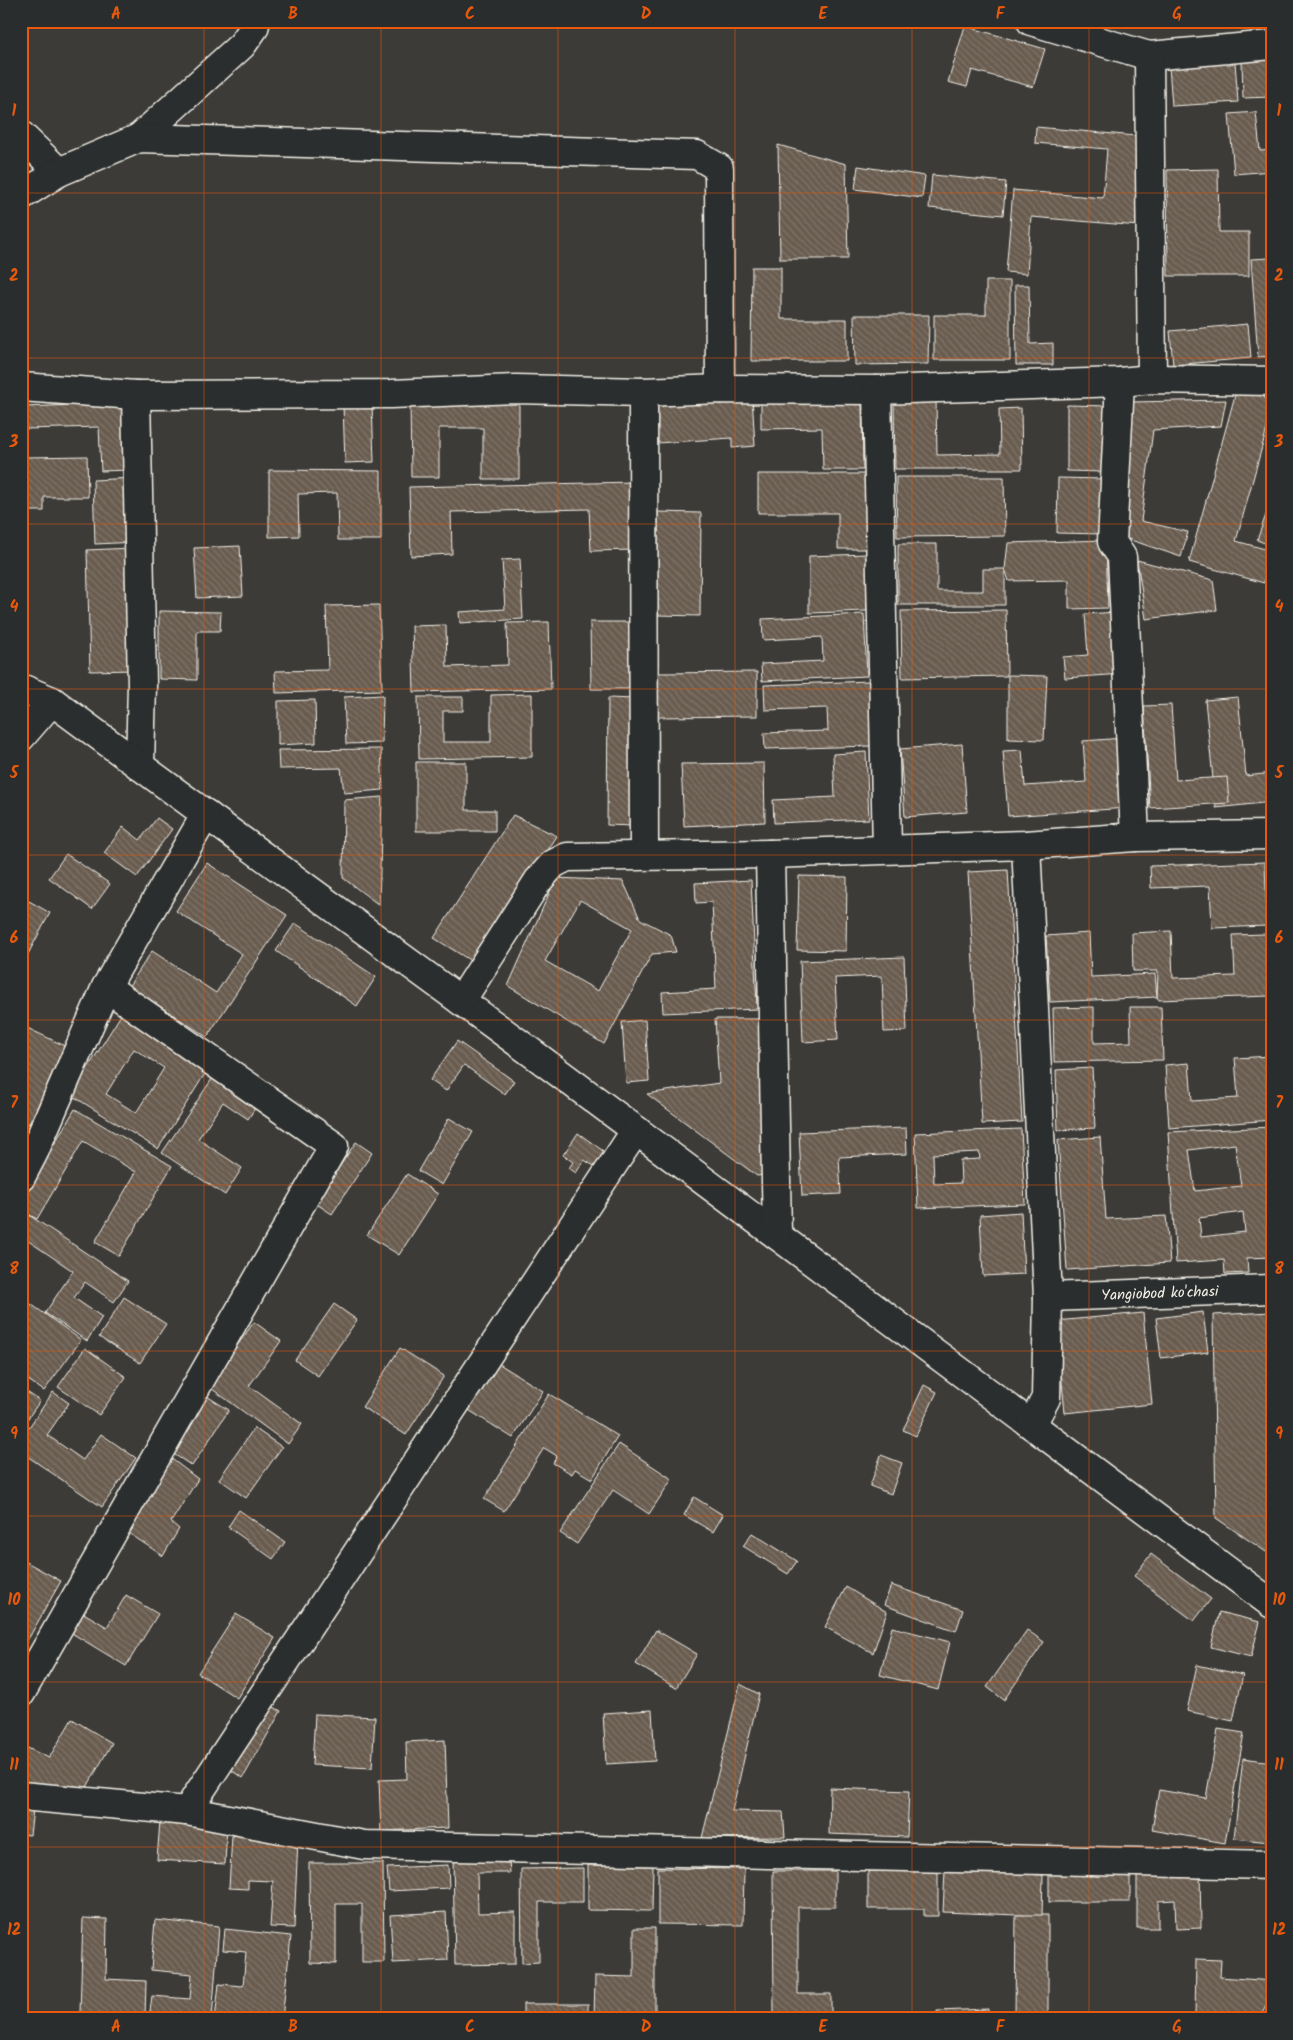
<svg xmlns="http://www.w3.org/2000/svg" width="1293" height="2040" font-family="Kalam,sans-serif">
<defs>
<pattern id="building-back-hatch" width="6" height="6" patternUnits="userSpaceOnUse" patternTransform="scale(1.25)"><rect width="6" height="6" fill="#695c50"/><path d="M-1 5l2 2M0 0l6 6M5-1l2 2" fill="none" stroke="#7f7469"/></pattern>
</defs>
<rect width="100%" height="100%" fill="#3d3b38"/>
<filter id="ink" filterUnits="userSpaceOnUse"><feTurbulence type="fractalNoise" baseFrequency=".02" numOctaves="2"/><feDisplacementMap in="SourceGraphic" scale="10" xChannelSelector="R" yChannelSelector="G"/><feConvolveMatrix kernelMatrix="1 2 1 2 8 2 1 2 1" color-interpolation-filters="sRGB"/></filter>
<g filter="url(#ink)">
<g fill="url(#building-back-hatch)" stroke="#f4f1e8" fill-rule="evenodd">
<path d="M1150,21h79l-78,7z"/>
<path d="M965,26l80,23 -12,38 -61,-17 -5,17 -19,-5z"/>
<path d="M1272,60v37l-29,1 -1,-37z"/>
<path d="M1235,62l3,40 -66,4 -3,-40z"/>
<path d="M1256,112l4,39 12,-1v21l-38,3 -5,-60z"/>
<path d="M1036,127l111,10 -8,89 -108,-9 -4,57 -21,-2 7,-82 90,8 4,-49 -72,-6z"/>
<path d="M778,145l68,19 2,95h-68z"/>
<path d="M21,158l8,9 -8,7z"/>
<path d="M858,166l67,10 -3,22 -67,-9z"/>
<path d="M1218,169l1,63h30v44h-81l-1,-106z"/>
<path d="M932,175l74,7 -3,33 -74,-7z"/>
<path d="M1270,258l2,98 -14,1 -7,-98z"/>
<path d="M752,267h29v52h66v42h-96z"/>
<path d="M986,281h24v79h-76v-45h52z"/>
<path d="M1015,285h14l1,59 23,-1v22h-37z"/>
<path d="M854,315h75l-1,49 -73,1z"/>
<path d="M1248,324l3,34 -78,7 -3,-34z"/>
<path d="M1237,388l27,7v3l8,3v25l-4,-1 -32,116 36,10 -8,32 -75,-21z"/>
<path d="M752,396l3,50 -23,2v-10l-75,5 -2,-41z"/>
<path d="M519,400v79h-36v-51h-44v49h-28l-1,-76z"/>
<path d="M862,400l1,70h-40l-1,-42 -61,1v-28z"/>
<path d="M1226,400l-5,26 -68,4 -12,91 47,11 -7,25 -62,-21 13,-134z"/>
<path d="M894,401h42l1,54 63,-1 -1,-45 22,-1 1,61h-127z"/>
<path d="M126,403l3,67 -28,1 -2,-44 -73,2 -1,-22z"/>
<path d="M372,404l2,58 -29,1 -2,-58z"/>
<path d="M1067,405l42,1 -6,66 -36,-1z"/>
<path d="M21,412l1,94h-1z"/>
<path d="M87,456l1,41h-44v14h-18l-1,-54z"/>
<path d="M269,470l112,1v69h-43l-1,-47 -39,1 1,42 -30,1z"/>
<path d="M758,474h108v75h-28v-36h-80z"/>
<path d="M896,477h108l1,59 -108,1z"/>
<path d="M134,478l2,64 -41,2 -2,-64z"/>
<path d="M1058,478l46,1 -1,55 -46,-1z"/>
<path d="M635,482l1,68 -45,1 -2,-42 -138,3 1,42 -41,2 -2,-69z"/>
<path d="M658,512l43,1 -1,103 -43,-1z"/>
<path d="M1267,512l5,1v33l-15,-6z"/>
<path d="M1106,540l2,68 -39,1v-29l-60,1 -4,-12 3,-26z"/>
<path d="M898,544h39v47h46v-22h22v36h-107z"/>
<path d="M240,546l3,50 -46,2 -3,-50z"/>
<path d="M132,548l3,122 -45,1 -3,-121z"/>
<path d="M867,554v57l-58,2v-57z"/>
<path d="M520,559l3,60 -63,4 -1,-11 46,-3 -3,-49z"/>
<path d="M1137,560l76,20 4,30 -71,9z"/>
<path d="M379,605l3,85 -106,3 -1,-22 53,-1 -2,-64z"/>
<path d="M1006,610l1,66 -105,2 -1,-67z"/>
<path d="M159,611l62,1 -1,19h-23v49l-38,-1z"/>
<path d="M1119,612l4,62 -58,4 -2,-21 25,-2 -3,-41z"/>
<path d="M864,614l3,62 -105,5 -1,-17 62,-3 -1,-24 -59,3 -1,-21z"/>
<path d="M549,622l2,67 -137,3 -2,-66 34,-1 1,42 61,-2 -1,-42z"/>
<path d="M590,622h47l1,67h-47z"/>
<path d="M757,672v44l-99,1v-44z"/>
<path d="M1008,675l39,1 -3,64 -36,-1z"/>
<path d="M870,681l2,65 -107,3 -1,-16 64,-2 -1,-23 -62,2 -1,-25z"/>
<path d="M532,694v63l-113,2 -1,-62h45v14h-20v31h48v-47z"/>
<path d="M383,695l-1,48 -36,1 -2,-47z"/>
<path d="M1238,697l8,79 26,-3v29l-56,6 -11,-108z"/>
<path d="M608,698l27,1 -2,127 -26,-1z"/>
<path d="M315,700l1,43 -38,2v-44z"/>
<path d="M1171,705l5,75 51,-3 2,26 -79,5 -6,-102z"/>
<path d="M1124,738l4,70 -120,8 -5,-65 19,-1 3,36 61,-4 -3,-41z"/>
<path d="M962,744l5,68 -62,5 -5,-68z"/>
<path d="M381,749l2,41 -39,3 -3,-25 -62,1 -1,-19z"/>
<path d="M866,752l3,67 -95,4 -1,-23 62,-3 -2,-43z"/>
<path d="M416,762h50v48h29v21h-79z"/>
<path d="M764,763l1,59 -81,4 -3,-62z"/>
<path d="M382,797l-3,108 -36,-27 1,-78z"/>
<path d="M513,815l44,21 -81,128 -42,-26z"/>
<path d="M157,818l15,11 -35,48 -33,-24 19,-26 17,13z"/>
<path d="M66,854l44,30 -18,25 -43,-31z"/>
<path d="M1265,862l2,64 -55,2 -2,-42 -59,2 -1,-22z"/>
<path d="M207,863l80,52 -80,122 -78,-51 23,-35 64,42 26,-39 -66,-43z"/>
<path d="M1008,870l14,252 -40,2 -14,-252z"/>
<path d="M799,876l48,1 -1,74 -49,-1z"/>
<path d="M556,878l67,3 17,38 31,16 5,17 -24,2 -48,90 -96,-58zM580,900l52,29 -34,62 -53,-30z"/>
<path d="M751,880l6,129 -94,4 -1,-21 54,-3 -4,-87 -16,1 -1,-20z"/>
<path d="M29,901l21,12 -29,54v-51z"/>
<path d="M295,923l81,54 -19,29 -81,-55z"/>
<path d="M1171,931l2,47 62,-2 -2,-41 33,-1 3,62 -110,4 -2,-3 1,-26h-25l-1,-38z"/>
<path d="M1089,933l2,44 64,-3 2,23 -107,5 -4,-66z"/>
<path d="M904,957l3,74 -23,1 -2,-56 -47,2 3,62 -35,2 -3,-81z"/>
<path d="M1094,1007v36l37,-1 -1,-35h31l2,53 -109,2 -1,-54z"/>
<path d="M124,1010l87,54 -53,85 -87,-54zM134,1049l30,19 -28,45 -30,-19z"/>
<path d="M715,1019h47l2,156 -7,1 -110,-82 72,-11z"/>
<path d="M645,1020l4,61 -23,2 -4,-61z"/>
<path d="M21,1025l46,22 -38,77 -8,-3z"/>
<path d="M457,1041l57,40 -9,13 -41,-29 -18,26 -16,-11z"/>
<path d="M1272,1056v64l-103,8 -4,-63 24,-2 3,38 46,-3 -3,-40z"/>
<path d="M1092,1068l3,60 -37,2 -2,-60z"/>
<path d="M216,1073l43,29 -11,17 -25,-17 -25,37 44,29 -17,27 -63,-42z"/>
<path d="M75,1109l97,57 -53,90 -24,-14 41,-70 -53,-31 -46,78 -16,-9v-11z"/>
<path d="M449,1118l24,14 -31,53 -24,-14z"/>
<path d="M1272,1127v130l-25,1 1,15 -23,1 -1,-14 -48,3 -8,-131zM1235,1144l6,42 -46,5 -6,-41zM1243,1212l2,20 -44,5 -2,-19z"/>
<path d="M906,1128l1,26 -68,3 2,37 -39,2 -3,-64z"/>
<path d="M1021,1129l4,75 -107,4 -3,-75zM979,1152l1,7 -20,1 1,23 -27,1 -1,-30z"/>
<path d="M578,1133l28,20 -10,14 -12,-7 -8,13 -7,-5 4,-6 -10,-7z"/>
<path d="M1100,1137l6,82 60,-3 4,47 -103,7 -9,-130z"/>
<path d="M356,1142l16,11 -40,61 -17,-11z"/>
<path d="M407,1174l31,20 -39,61 -32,-20z"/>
<path d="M23,1211l105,70 -14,21 -29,-20 -11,16 28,19 -15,24 -42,-28 28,-42 -52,-35v-22z"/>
<path d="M1021,1212l3,62 -41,2 -3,-61z"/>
<path d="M21,1297l60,43 -37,51 -23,-16v-27l7,-9 -7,-4z"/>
<path d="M124,1297l42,27 -26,39 -41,-26z"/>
<path d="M334,1304l23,16 -39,56 -23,-16z"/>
<path d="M1203,1312l5,40 -47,6 -5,-40z"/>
<path d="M1272,1312v244l-56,-38 -3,-203z"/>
<path d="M1143,1313l9,91 -87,9 -9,-92z"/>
<path d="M254,1322l27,19 -32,45 53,38 -14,20 -80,-58z"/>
<path d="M85,1348l41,29 -27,38 -41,-28z"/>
<path d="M400,1348l44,28 -38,59 -44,-28z"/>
<path d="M496,1362l47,29 -30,47 -46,-29z"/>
<path d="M924,1385l13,7 -21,44 -13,-6z"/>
<path d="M21,1388l19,13 -19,27z"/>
<path d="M53,1392l16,11 -22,32 36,25 18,-26 35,24 -34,49 -81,-55v-13z"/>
<path d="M549,1394l69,42 -26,43 -17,-10 -3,5 -19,-11 4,-7 -13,-8 -40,63 -20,-12z"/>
<path d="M205,1395l24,15 -37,56 -23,-15z"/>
<path d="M254,1428l28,19 -36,51 -27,-19z"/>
<path d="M619,1444l53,35 -23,35 -36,-24 -36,54 -17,-11z"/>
<path d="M881,1455l21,8 -11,31 -21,-8z"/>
<path d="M169,1457l29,22 -27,43 8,7 -16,27 -39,-26z"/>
<path d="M694,1497l29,18 -10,17 -29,-17z"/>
<path d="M239,1510l46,32 -12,17 -45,-32z"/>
<path d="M752,1533l45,28 -9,13 -45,-28z"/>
<path d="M1151,1554l60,45 -17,22 -60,-45z"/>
<path d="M21,1559l40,22 -35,62 -5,-2z"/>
<path d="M891,1585l72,25 -7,21 -72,-26z"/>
<path d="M846,1587l41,25 -14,41 -48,-26z"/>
<path d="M126,1595l32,19 -32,52 -61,-37 12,-20 30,18z"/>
<path d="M1219,1612l41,10 -9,35 -40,-10z"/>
<path d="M236,1614l39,24 -38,60 -39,-25z"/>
<path d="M892,1627l58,15 -12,48 -58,-15z"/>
<path d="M656,1630l41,24 -21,34 -40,-24z"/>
<path d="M1027,1630l17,12 -40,58 -17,-13z"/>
<path d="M1197,1665l46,10 -10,46 -46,-10z"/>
<path d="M740,1684l19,10 -27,117 51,1 2,25 -83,1z"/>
<path d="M266,1703l15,8 -38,67 -14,-9z"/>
<path d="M652,1710l3,51 -49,3 -3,-51z"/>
<path d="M315,1714l60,3 -3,51 -60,-3z"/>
<path d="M72,1719l40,24 -25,44 -66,-4v-38l28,13z"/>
<path d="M1218,1729l26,4 -19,110 -73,-13 7,-40 47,8z"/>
<path d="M445,1740l3,88 -67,3 -2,-51 28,-1 -1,-37z"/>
<path d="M1243,1758l29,4v54l-3,26 -35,-4z"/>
<path d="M830,1788l79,3 -2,46 -78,-3z"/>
<path d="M21,1808l12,1 -3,26 -9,-1z"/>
<path d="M160,1821l67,5 -2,38 -68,-4z"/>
<path d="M232,1835l66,3 -4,90 -24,-1 3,-46 -25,-1v9l-19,-1z"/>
<path d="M509,1858l1,15h-33l1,40 37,-1v52l-60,1 -2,-106z"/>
<path d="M309,1863h74l1,99h-22v-58h-26v60l-26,-1z"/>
<path d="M448,1865l1,23 -60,3 -2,-23z"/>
<path d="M588,1865l65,1 -1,45 -64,-1z"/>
<path d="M583,1868v34h-44v60l-17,1 -1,-94z"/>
<path d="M658,1868l86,1 -1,56 -85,-1z"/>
<path d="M945,1870l98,5 -1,41 -99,-4z"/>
<path d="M773,1871h62v36h-37v87h33v24h-57z"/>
<path d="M868,1871h70v45h-14v-7h-56z"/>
<rect x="1049" y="1871" width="81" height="31"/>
<path d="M1137,1871h63l1,57 -25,1 -1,-29 -17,1v27h-21z"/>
<path d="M446,1912l2,48 -55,3 -3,-48z"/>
<path d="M1016,1915h32v101h-33z"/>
<path d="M83,1918l24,1 -1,60 40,2 -1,36 -65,-4z"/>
<path d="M155,1920l64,6 -7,93h-63l3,-23 38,3 2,-25 -41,-4z"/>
<path d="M634,1928h21v91h-61l1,-43 39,1z"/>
<path d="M225,1929l66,7 -9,83h-67l4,-35 24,2 3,-34 -23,-2z"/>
<path d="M1196,1959l25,1 -1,17 52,4v14l-13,24 -64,-1z"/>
<rect x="523" y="2004" width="65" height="15"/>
<path d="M988,2009v10h-51v-8z"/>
<rect x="860" y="2014" width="40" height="5"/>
</g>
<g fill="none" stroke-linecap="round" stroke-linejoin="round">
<g stroke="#f4f1e8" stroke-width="31">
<g id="minor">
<path d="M1031,21l118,35 123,-11"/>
<path d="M1149,56l3,323"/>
<path d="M21,135l38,37"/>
<path d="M139,138l103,-93 12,-17 2,-7"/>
<path d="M21,196l38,-24 80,-34 558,17 22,13 1,221"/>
<path d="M1120,382l-8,160 10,15 13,280"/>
<path d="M21,387l115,8 255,-1 125,-5 127,3 77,-3 157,1 243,-8 32,-3 120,2"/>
<path d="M877,390l10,459"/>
<path d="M643,392l1,463"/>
<path d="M136,395l6,289 -2,82"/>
<path d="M21,688l31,13 88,65 399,292 733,546"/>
<path d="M21,737l31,-36"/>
<path d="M1026,845l22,452 -2,101 -14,26"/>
<path d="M770,854l7,381"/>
<path d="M461,1001l77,-120 15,-17 14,-7 203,-3 256,-9 109,-8 137,-2"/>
<path d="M21,1177l13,-25 72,-165 100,-173"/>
<path id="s1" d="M1048,1297l224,-8"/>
<path d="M21,1693l313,-547 -228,-159"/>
<path d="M21,1796l166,15 177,34 908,20"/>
<path d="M187,1811l449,-681"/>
</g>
</g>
<use href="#minor" stroke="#2a2d2e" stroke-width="28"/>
</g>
</g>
<path fill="none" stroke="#e8590c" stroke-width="1" stroke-opacity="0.55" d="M204,21v1998M381,21v1998M558,21v1998M735,21v1998M912,21v1998M1089,21v1998M21,193h1251M21,358h1251M21,524h1251M21,689h1251M21,855h1251M21,1020h1251M21,1185h1251M21,1351h1251M21,1516h1251M21,1682h1251M21,1847h1251"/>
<g text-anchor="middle" stroke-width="4" stroke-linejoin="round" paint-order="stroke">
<g font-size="15" fill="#f4f1e8" stroke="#2a2d2e">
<text dy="5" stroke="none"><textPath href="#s1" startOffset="112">Yangiobod ko'chasi</textPath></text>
</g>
</g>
<rect width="1293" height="2040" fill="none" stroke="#2a2d2e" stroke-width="55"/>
<rect x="28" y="28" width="1238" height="1984" fill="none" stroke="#e8590c" stroke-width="2"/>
<g font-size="16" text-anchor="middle" font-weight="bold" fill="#e8590c">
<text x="116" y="19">A</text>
<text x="293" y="19">B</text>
<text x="470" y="19">C</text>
<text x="646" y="19">D</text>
<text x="823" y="19">E</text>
<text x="1000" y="19">F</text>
<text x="1177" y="19">G</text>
<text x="14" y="116">1</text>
<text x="1279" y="116">1</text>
<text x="14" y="281">2</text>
<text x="1279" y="281">2</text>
<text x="14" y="447">3</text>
<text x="1279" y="447">3</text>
<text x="14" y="612">4</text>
<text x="1279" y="612">4</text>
<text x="14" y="778">5</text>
<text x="1279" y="778">5</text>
<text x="14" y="943">6</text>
<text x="1279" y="943">6</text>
<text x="14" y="1108">7</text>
<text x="1279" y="1108">7</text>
<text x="14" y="1274">8</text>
<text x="1279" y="1274">8</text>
<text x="14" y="1439">9</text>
<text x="1279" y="1439">9</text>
<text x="14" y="1605">10</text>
<text x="1279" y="1605">10</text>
<text x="14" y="1770">11</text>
<text x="1279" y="1770">11</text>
<text x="14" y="1935">12</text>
<text x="1279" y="1935">12</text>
<text x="116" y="2032">A</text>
<text x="293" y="2032">B</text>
<text x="470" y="2032">C</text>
<text x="646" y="2032">D</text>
<text x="823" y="2032">E</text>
<text x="1000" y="2032">F</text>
<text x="1177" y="2032">G</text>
</g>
</svg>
